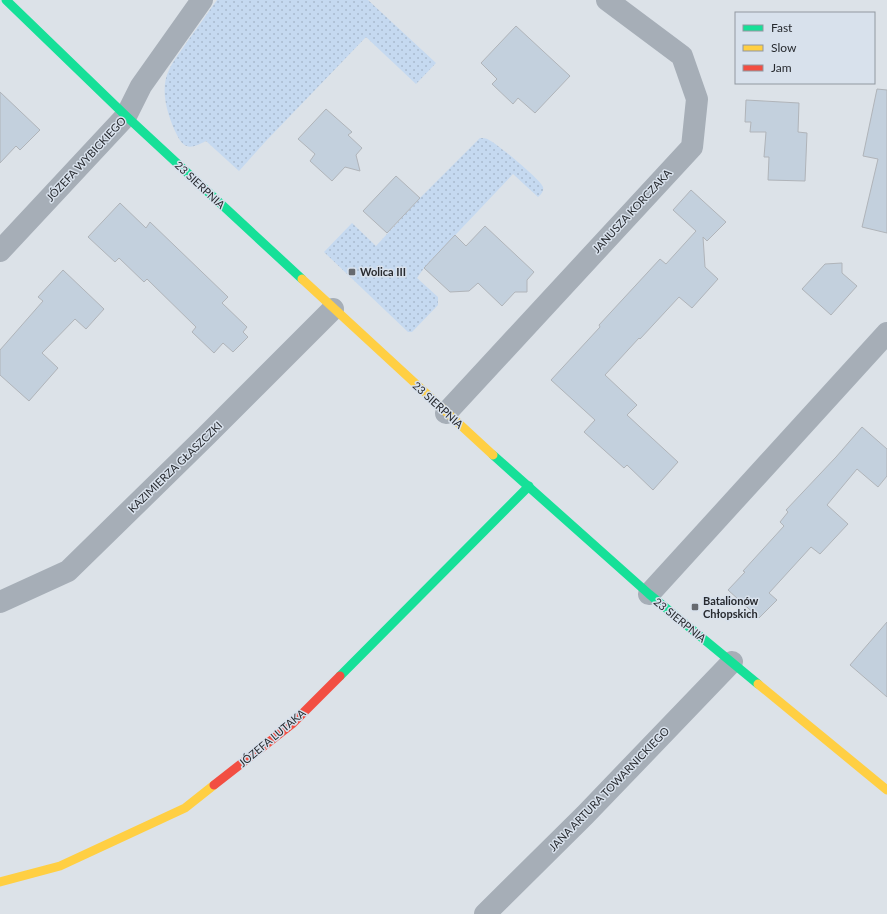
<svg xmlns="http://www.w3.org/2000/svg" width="887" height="914" font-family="Lato,sans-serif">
<defs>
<pattern id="grass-dots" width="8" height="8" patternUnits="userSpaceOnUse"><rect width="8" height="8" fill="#c5d9f0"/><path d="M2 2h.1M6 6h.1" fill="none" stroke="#a9bace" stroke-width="1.8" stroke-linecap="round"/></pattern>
</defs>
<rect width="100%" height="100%" fill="#dce2e8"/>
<g fill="url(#grass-dots)">
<path d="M217,0h151l68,63 -20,21 -50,-47 -101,105 -26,29 -33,-30c-14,7 -21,10 -29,-6 -9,-18 -18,-45 -8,-65 4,-9 12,-19 18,-28 10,-14 20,-28 30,-42z"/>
<path d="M480,138c3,0 6,0 9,2 7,3 52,40 54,47 1,4 -2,8 -5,10l-25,-23 -89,94 -7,10 21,19v8l-26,27h-4l-84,-80 28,-29 24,23 44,-48z"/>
</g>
<g fill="#c3d0dd" stroke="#b0b4b9">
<path d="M516,26l54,50 -35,37 -17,-15 -5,6 -21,-20 5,-5 -16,-16z"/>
<path d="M877,89l10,1v143l-25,-6 16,-68 -15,-3z"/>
<path d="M0,92l40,38 -20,20 -4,-4 -16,17z"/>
<path d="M746,100l53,3 -1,29 9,1 -2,48 -37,-1 1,-23h-5l2,-25h-16l1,-10h-6z"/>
<path d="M326,109l26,23 -4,3 14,13 -6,7 4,16 -15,-4 -13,14 -22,-20 5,-7 -17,-15z"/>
<path d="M396,176l24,22 -33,35 -24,-22z"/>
<path d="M691,190l35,32 -19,19 -4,-4 2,30 13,12 -26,29 -13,-11 -39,42 -1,-1 -34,37 32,30 -10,10 51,47 -25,28 -26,-25 -3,3 -40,-36 11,-12 -44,-40 49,-53 -1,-2 61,-66 6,5 30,-33 -23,-21z"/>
<path d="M120,203l26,25 4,-6 78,75 -6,6 25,24 -4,5 5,5 -15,15 -10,-9 -9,10 -22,-21 4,-5 -49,-48 -3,3 -25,-24 -4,4 -27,-25z"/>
<path d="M485,226l49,46 -7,8v12h-12l-13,14 -24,-23 -9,8 -19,1 -26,-24 31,-33 11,11z"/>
<path d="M842,263v10l15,13 -26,29 -29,-26 23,-25z"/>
<path d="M63,270l41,39 -18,20 -11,-10 -33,34 16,15 -29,33 -29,-26v-25l43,-49 -5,-4z"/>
<path d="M862,427l25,22v27l-9,11 -21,-18 -30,36 21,19 -28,30 -9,-7 -42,46 8,7 -18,18 -31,-28 17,-18 -2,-1 41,-45 -4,-4 8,-10 -2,-2 50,-53z"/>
<path d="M887,622v75l-37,-32z"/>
</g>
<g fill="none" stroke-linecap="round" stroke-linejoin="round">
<g stroke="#a6aeb7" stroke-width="22">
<path d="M0,251l126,-135 15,-30 61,-86"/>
<path d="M446,413l246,-266 5,-48 -15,-43 -75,-56"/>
<path d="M649,594l238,-261"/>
<path d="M0,602l68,-31 138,-135 127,-127"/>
<path d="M485,914l100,-99 147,-153"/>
</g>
<g stroke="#16e098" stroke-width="9">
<path d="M6,0l120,116 176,163"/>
<path d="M493,455l156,139 109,90"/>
<path d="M340,676l189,-190"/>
</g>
<g stroke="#ffcf43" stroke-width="9">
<path d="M302,279l191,176"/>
<path d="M758,684l129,106"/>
<path d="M0,882l60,-16 125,-58 29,-23"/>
</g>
<path stroke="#f24e42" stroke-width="9" d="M214,785l78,-61 48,-48"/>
</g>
<g fill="#666a70" stroke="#d8e1ec" stroke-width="1.5">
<rect x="348" y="268" width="8" height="8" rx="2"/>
<rect x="691" y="603" width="8" height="8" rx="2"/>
</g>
<g text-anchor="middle" stroke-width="3" stroke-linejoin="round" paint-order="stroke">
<g font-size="11" fill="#272a2f" stroke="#d8e1ec">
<text transform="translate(86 159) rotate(-47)" y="4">JÓZEFA WYBICKIEGO</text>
<text transform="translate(200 185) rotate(43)" y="4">23 SIERPNIA</text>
<text transform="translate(632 211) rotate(-47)" y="4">JANUSZA KORCZAKA</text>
<text transform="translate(438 405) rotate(42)" y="4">23 SIERPNIA</text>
<text transform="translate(175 467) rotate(-44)" y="4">KAZIMIERZA GŁASZCZKI</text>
<text transform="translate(680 620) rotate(39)" y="4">23 SIERPNIA</text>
<text transform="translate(272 738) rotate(-40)" y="4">JÓZEFA LUTAKA</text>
<text transform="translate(609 789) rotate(-46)" y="4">JANA ARTURA TOWARNICKIEGO</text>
</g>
<g font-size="11" font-weight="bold" fill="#272a2f" stroke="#d8e1ec" text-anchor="start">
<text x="360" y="276">Wolica III</text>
<text x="703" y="605">Batalionów<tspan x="703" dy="13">Chłopskich</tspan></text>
</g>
</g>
<rect x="735" y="12" width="140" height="72" fill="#d8e1ec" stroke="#9198a0"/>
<rect x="743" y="25" width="20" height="6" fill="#16e098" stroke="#9198a0"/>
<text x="771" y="32" font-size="12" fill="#272a2f">Fast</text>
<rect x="743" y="45" width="20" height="6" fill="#ffcf43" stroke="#9198a0"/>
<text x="771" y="52" font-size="12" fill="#272a2f">Slow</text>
<rect x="743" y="65" width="20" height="6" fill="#f24e42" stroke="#9198a0"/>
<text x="771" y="72" font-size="12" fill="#272a2f">Jam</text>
</svg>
